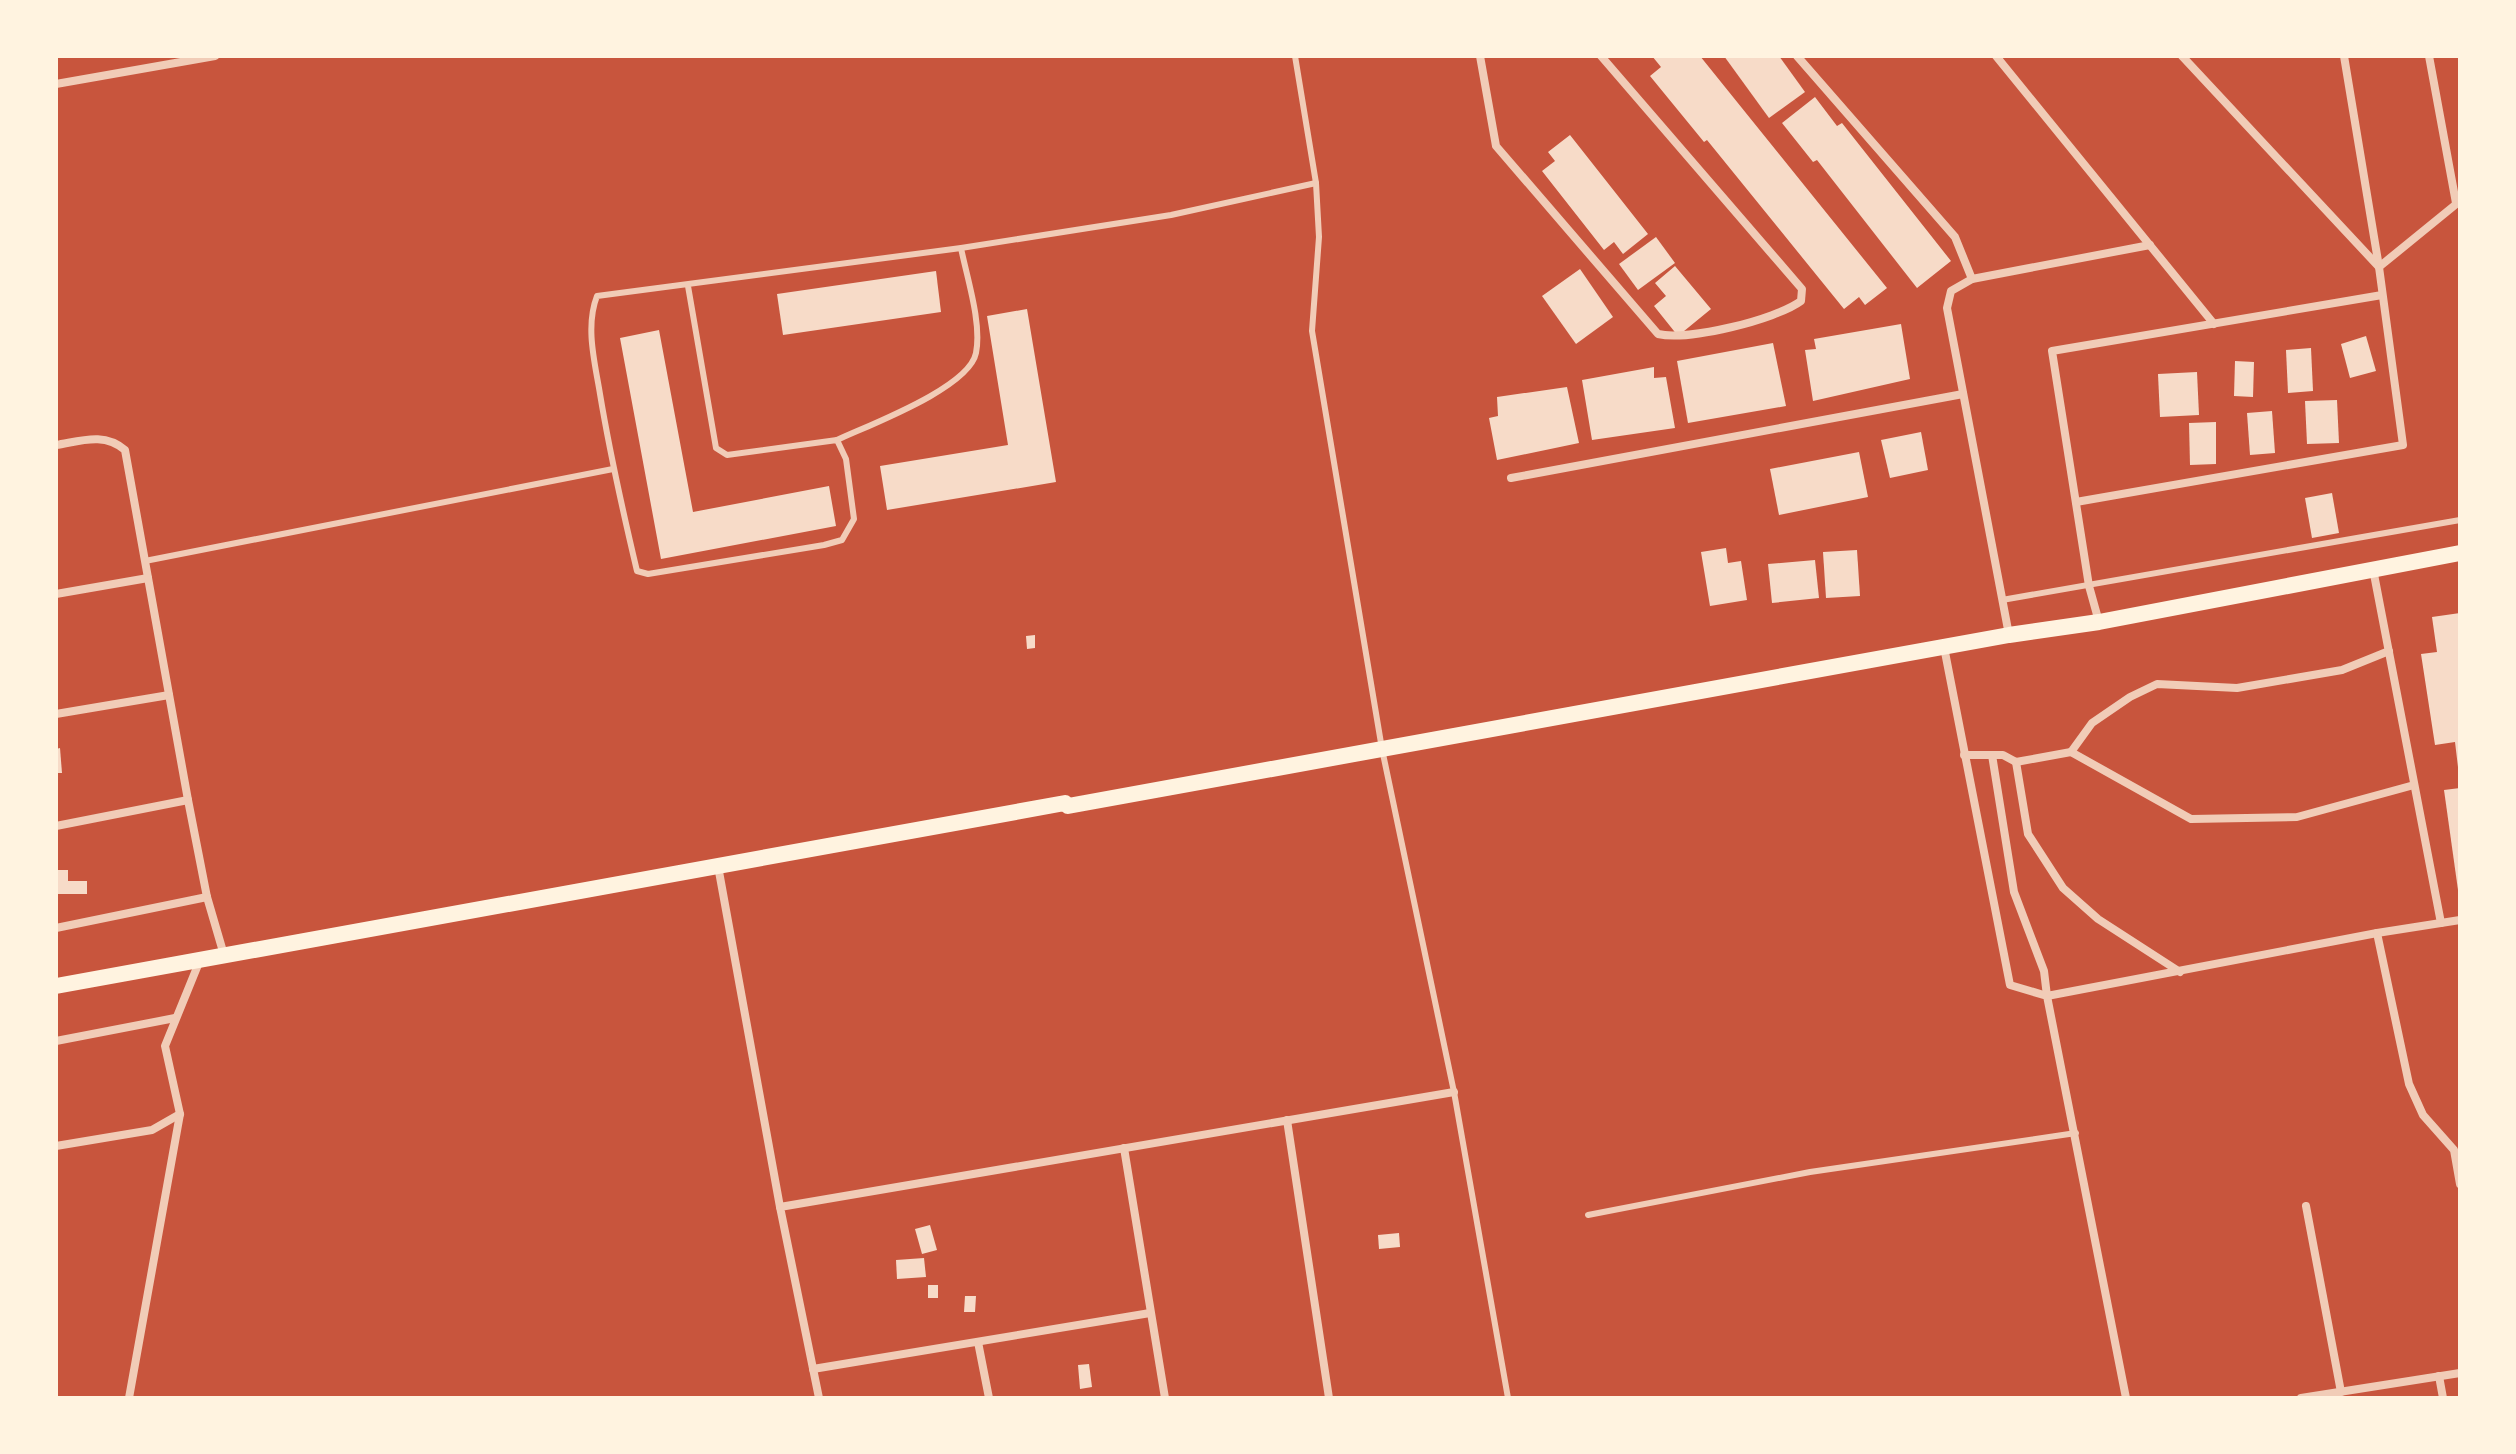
<svg xmlns="http://www.w3.org/2000/svg" width="2516" height="1454" font-family="Inter,sans-serif">
<rect width="100%" height="100%" fill="#c8553d"/>
<g fill="#f7dbc8">
<path d="M1652,56h48l187,232 -22,17 -6,-8 -15,12 -137,-169 -3,2 -54,-66 11,-9z"/>
<path d="M1724,56h55l26,36 -36,26z"/>
<path d="M1815,97l22,29 5,-3 109,138 -34,27 -100,-128 -4,2 -31,-39z"/>
<path d="M1570,135l78,99 -25,20 -9,-12 -10,8 -62,-79 13,-10 -7,-9z"/>
<path d="M1656,237l19,26 -37,27 -19,-26z"/>
<path d="M1675,266l36,43 -33,27 -24,-30 12,-10 -11,-13z"/>
<path d="M1580,269l33,48 -37,27 -34,-48z"/>
<path d="M936,271l5,41 -158,23 -6,-41z"/>
<path d="M1027,309l29,173 -169,28 -7,-44 128,-21 -21,-129z"/>
<path d="M1901,324l9,55 -97,22 -8,-51 11,-1 -2,-10z"/>
<path d="M659,330l34,182 136,-26 7,40 -175,33 -41,-221z"/>
<path d="M2366,336l10,35 -26,7 -9,-34z"/>
<path d="M1773,343l13,63 -98,17 -11,-62z"/>
<path d="M2311,348l2,43 -25,2 -2,-43z"/>
<path d="M2235,361l19,1 -1,35 -19,-1z"/>
<path d="M1654,367v11l12,-1 9,51 -83,12 -10,-60z"/>
<path d="M2197,372l2,43 -39,2 -2,-43z"/>
<path d="M1567,387l12,56 -82,17 -8,-42 9,-2 -1,-19z"/>
<path d="M2337,400l2,43 -32,1 -2,-43z"/>
<path d="M2272,411l3,42 -25,2 -3,-42z"/>
<path d="M2216,422v42l-26,1 -1,-42z"/>
<path d="M1921,432l7,38 -38,8 -9,-38z"/>
<path d="M1859,452l9,45 -89,18 -9,-46z"/>
<path d="M2332,493l7,40 -27,5 -7,-40z"/>
<path d="M1726,548l2,15 13,-2 6,39 -37,6 -9,-54z"/>
<path d="M1857,550l3,46 -34,2 -3,-46z"/>
<path d="M1815,560l4,38 -47,5 -4,-39z"/>
<path d="M2460,613v154h-2l-3,-25 -20,3 -14,-91 16,-2 -5,-35z"/>
<path d="M1035,635v13l-8,1 -1,-13z"/>
<path d="M60,748l2,25h-6v-24z"/>
<path d="M2460,788v102h-2l-14,-100z"/>
<path d="M57,870h11v11h19v13h-29z"/>
<path d="M930,1225l7,25 -15,4 -7,-25z"/>
<path d="M1399,1233l1,14 -21,2 -1,-14z"/>
<path d="M924,1258l2,19 -29,2 -1,-19z"/>
<rect x="928" y="1285" width="10" height="13"/>
<path d="M965,1296h11l-1,16h-11z"/>
<path d="M1089,1364l3,23 -12,2 -2,-24z"/>
</g>
<g fill="none" stroke-linecap="round" stroke-linejoin="round">
<g stroke="#f1ccb7" stroke-width="6">
<path d="M1295,56l21,127 3,54 -7,94 70,418 72,343 54,306"/>
<path d="M688,286l28,162 11,7 110,-15 9,19 8,60 -12,21 -18,5 -176,29 -11,-3c-14,-59 -27,-117 -37,-177 -5,-31 -15,-67 -3,-98l364,-48 210,-33 145,-32"/>
<path d="M837,440c32,-15 132,-52 139,-87 6,-30 -9,-75 -15,-105"/>
<path d="M145,561l468,-92"/>
<path d="M2002,600l458,-80"/>
<path d="M1588,1215l222,-43 266,-39"/>
</g>
<g stroke="#f1ccb7" stroke-width="8">
<path d="M1480,56l16,90 162,188c30,7 117,-14 143,-33l1,-12 -201,-233"/>
<path d="M1797,56l158,181 17,42"/>
<path d="M1996,56l218,268"/>
<path d="M2182,56l197,211 81,-66"/>
<path d="M2429,56l27,147"/>
<path d="M56,84l159,-28"/>
<path d="M56,445c25,-4 48,-13 69,5l63,350 19,97 17,58"/>
<path d="M1511,478l452,-84"/>
<path d="M2076,502l327,-57 -24,-178 -35,-211"/>
<path d="M2373,569l68,354"/>
<path d="M56,594l92,-16"/>
<path d="M2099,622l-10,-36 -37,-235 330,-56"/>
<path d="M2009,635l-62,-327 4,-17 21,-12 178,-34"/>
<path d="M1944,647l66,338 37,11 79,402"/>
<path d="M56,714l113,-19"/>
<path d="M2071,752l21,-29 38,-26 27,-13 80,4 105,-18 47,-19"/>
<path d="M1964,755h39l13,7 55,-10 120,67 106,-2 117,-32"/>
<path d="M1992,755l22,137 30,79 3,25 330,-63 83,-13"/>
<path d="M2016,762l12,72 35,54 35,31 82,53"/>
<path d="M56,826l132,-26"/>
<path d="M718,866l62,341"/>
<path d="M56,928l151,-31"/>
<path d="M2377,933l32,151 14,31 31,35 6,34"/>
<path d="M56,1041l119,-23"/>
<path d="M1287,1120l42,278"/>
<path d="M56,1146l96,-16 28,-16"/>
<path d="M1124,1148l41,250"/>
<path d="M2306,1206l35,186"/>
<path d="M978,1342l11,56"/>
<path d="M813,1369l337,-56"/>
<path d="M2439,1376l4,22"/>
<path d="M129,1398l51,-284 -15,-68 35,-86"/>
<path d="M819,1398l-39,-191 674,-115"/>
<path d="M2301,1398l159,-25"/>
</g>
<path stroke="#fff3e0" stroke-width="16" d="M56,986l1009,-183 3,3 941,-171 90,-13 361,-69"/>
</g>
<rect width="2516" height="1454" fill="none" stroke="#fff3e0" stroke-width="116"/>
</svg>
